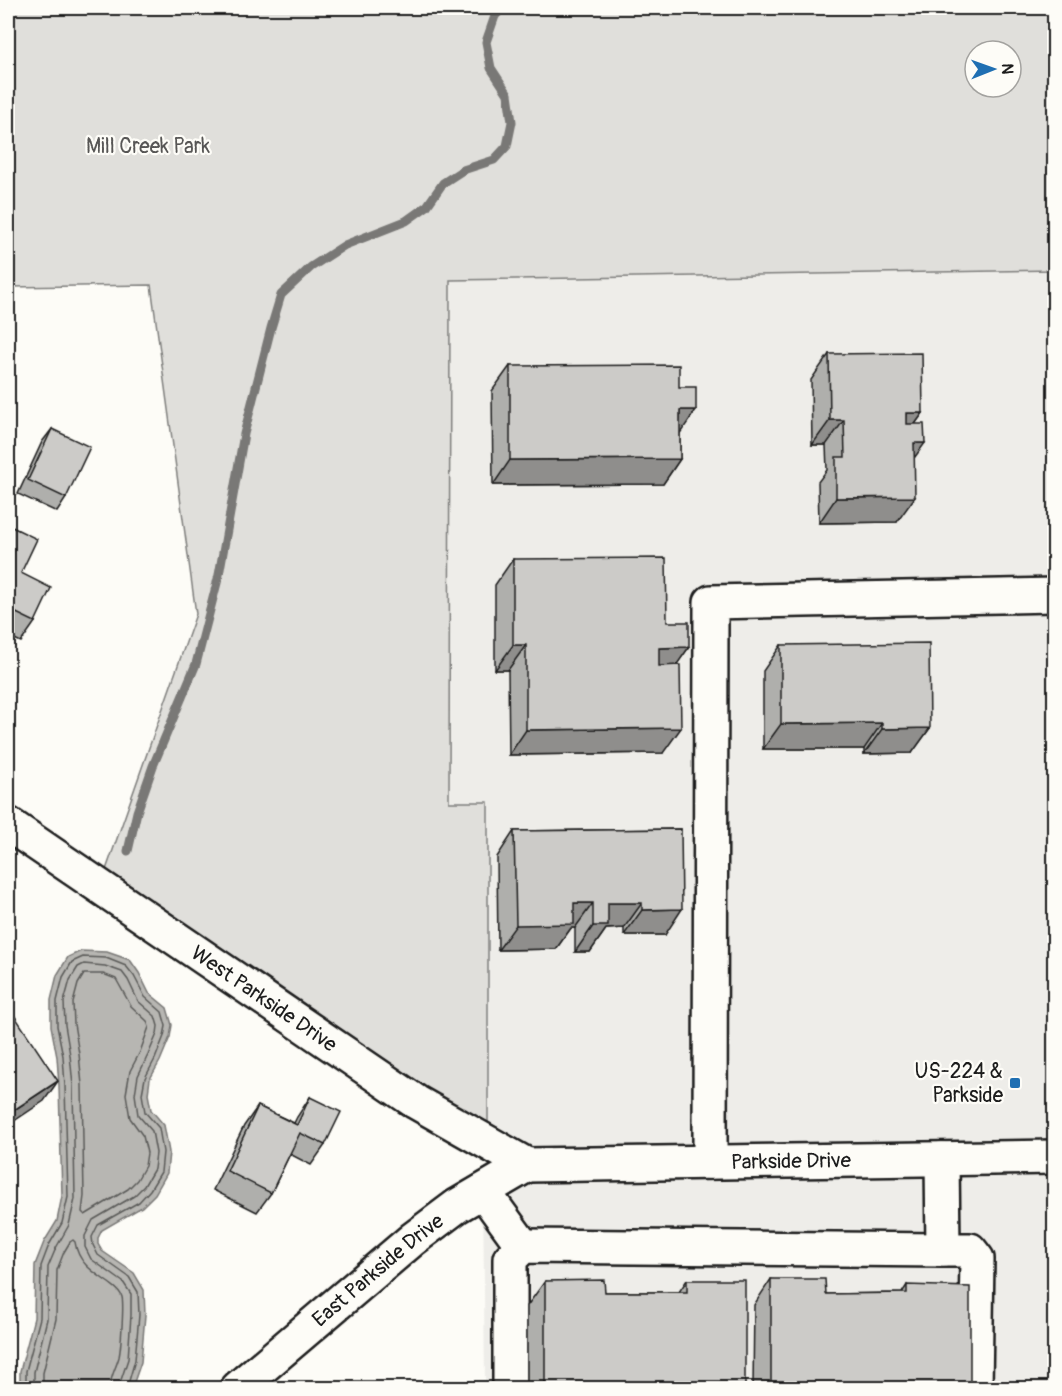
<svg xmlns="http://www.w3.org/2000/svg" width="1062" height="1396" font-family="Pangolin,sans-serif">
<rect width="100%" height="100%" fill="#fdfcf7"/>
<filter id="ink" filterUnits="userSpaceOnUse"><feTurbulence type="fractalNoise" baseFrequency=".0167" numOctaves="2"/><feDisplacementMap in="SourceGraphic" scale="12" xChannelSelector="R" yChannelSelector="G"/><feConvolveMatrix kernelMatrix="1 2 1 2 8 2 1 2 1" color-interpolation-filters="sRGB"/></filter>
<g filter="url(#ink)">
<path fill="#eeede9" d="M1054,270v1118h-569l-2,-197 44,-26 -39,-22v-341h-39l1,-522z"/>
<path fill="#e0dfdb" stroke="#7e7e7c" stroke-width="1.5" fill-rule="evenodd" d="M8,8h1046v262l-604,10 -1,522h39v341l-388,-256 96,-273 -45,-329 -143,2zM975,51h36v36h-36z"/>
<path fill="#b7b6b2" stroke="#797876" stroke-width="1.5" d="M81,951l26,1 23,8 9,13 10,20 18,15 5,17 -2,12 -10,24 -10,18 -2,15 3,16 13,15 5,27 -2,21 -12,21 -13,13 -40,23 -4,8v6l4,7 32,22 10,17 1,25 -4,47 -9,26h-112v-17l14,-53 1,-53 9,-23 13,-21 5,-25 -3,-110 -2,-29 -6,-31v-26l6,-25 11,-18z"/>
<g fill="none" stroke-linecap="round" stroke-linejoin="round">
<g stroke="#5a5a58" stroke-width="1.5">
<path d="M84,974h19l13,5 15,27 16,15 2,6 -9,25 -10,19 -4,23 4,24 13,18 4,17 -2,13 -8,14 -9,9 -43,26 -3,-3 2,-16 -2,-111 -3,-31 -5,-30 -1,-21 5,-19z"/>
<path d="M26,1388v-17l14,-53 1,-52 8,-21 13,-22 6,-26 -3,-111 -2,-30 -6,-30v-25l6,-24 9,-15 11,-5 23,1 20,8 8,10 11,21 17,15 4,14 -2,10 -9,23 -10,19 -3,16 3,18 14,16 4,24 -2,20 -11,18 -11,12 -41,23 -6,12 1,8 5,10 31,22 9,15 1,23 -4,45 -8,28"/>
<path d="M34,1388v-16l13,-53 1,-52 8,-19 13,-23 6,-26 -2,-113 -3,-31 -5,-30 -1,-23 6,-22 8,-13 6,-3 21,2 17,6 6,8 10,21 17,15 3,10 -1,8 -9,21 -10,21 -3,18 3,21 14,16 4,22 -2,16 -10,17 -10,10 -41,24 -8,16v11l6,12 32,23 8,12v21l-3,44 -8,24 -1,5"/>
<path d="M43,1388v-15l13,-54 1,-49 7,-18 6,-10 3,-2 2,2c3,21 18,30 34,41 5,4 11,7 13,14 2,8 -1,51 -3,60 -3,11 -9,20 -9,31"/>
</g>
<path stroke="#797876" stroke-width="9" d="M128,851l9,-39 16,-46 43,-102 23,-89 25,-141 27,-106 10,-33 30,-28 34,-22 61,-24 21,-15 16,-23 20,-13 31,-10 13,-14 5,-24 -4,-28 -17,-26 -5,-26 9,-26 7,-8"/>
<g stroke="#1c1c1c" stroke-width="38">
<g id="minor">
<path id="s1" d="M8,824l408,278 111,63"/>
<path d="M942,1159l1,91h27l7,9 -2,129"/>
<path d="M710,1162l1,-560 343,-7"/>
<path id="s2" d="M527,1165l527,-8"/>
<path d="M483,1191l40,55"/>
<path id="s3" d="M238,1388l175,-149 44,-33 70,-41"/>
<path d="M510,1388v-129l13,-13 420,4"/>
</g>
</g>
<use href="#minor" stroke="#fdfcf7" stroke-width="33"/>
</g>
<g fill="#afafac" stroke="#1c1c1c" stroke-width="1.5">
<path d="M829,354l94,59 -8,11 -1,33 -17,65 -78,1 -1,-41 9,-12 -1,-25h-14l-1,-65z"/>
<path d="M510,366l170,67v26l-17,25 -170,1 -1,-94z"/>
<path d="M52,429l14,69 -9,14 -39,-18 24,-52z"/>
<path d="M8,525l27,97 -14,20 -13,-6z"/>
<path d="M513,559l154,63 22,25 -13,18 -13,88 -154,2 -1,-85h-13v-85z"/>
<path d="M781,645l149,83 -18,25 -48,1v-5h-101v-78z"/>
<path d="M681,829l-16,106h-41v-7l-18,1 -16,23h-15v-24h-4l-15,21 -58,1 -1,-93 17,-26z"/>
<path d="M310,1097l15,48 -14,20 -21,-11 -19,39 -14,19 -44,-22 31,-64 14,-20 36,17 3,-6z"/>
<path d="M771,1279l55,15 76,-1 5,-8 63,104h-217l1,-84z"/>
<path d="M687,1280l58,109h-218v-83l18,-25 60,11h74z"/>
</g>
<g fill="#8f8e8c" stroke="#1c1c1c" stroke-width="1.5">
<path d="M680,410h16l-17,25z"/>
<path d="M907,413h16l-18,25z"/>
<path d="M830,420h14l-18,25h-14z"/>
<path d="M914,443h11l-18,25z"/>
<path d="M680,459l-17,25 -170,1 17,-25z"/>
<path d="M915,497l-18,25 -78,1 17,-25z"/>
<path d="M513,645h13l-18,25h-13z"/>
<path d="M689,647l-18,26h-30l18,-25z"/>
<path d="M882,723l-18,26h-101l18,-25z"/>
<path d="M681,728l-18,25 -154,2 17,-25z"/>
<path d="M930,728l-18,25 -48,1 18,-25z"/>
<path d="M574,903h19l-18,25h-4l-15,21 -58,1 18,-25z"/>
<path d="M608,903h34l-18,25 -18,1 -16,23h-15l18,-26z"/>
<path d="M682,909l-17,26h-41l18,-25z"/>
<path d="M58,1081l-14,20 -36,24v-11z"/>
</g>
<g fill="#cccbc8" stroke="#1c1c1c" stroke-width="1.5">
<path d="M922,353l1,60h-16v11h17l1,19h-11l1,54 -79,1v-41h9l-1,-37h-14l-1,-66z"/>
<path d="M679,365v22h17v23h-16v49l-170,1v-94z"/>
<path d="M52,429l38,18 -24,51 -38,-18z"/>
<path d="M8,525l29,14 -16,34 30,15 -16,34 -27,-13z"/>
<path d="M666,558l1,64h22v25l-30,1v18l21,-1 1,63 -155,2v-85h-13v-86z"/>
<path d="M929,643l1,85 -48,1v-6l-101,1v-79z"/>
<path d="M681,829l1,80 -40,1v-7h-34v23h-15v-23h-19v21l-58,1 -2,-94z"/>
<path d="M8,1006l50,75 -50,33z"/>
<path d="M310,1097l31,15 -16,33 -25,-12 -29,60 -44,-22 31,-65 39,19z"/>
<path d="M771,1279h54l1,15 81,-1v-8l63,2v102h-199z"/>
<path d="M604,1280l1,12h82v-12h58v109h-200v-108z"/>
</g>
</g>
<rect fill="#1f6fb2" stroke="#fdfcf7" stroke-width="2" x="1009" y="1077" width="12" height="12" rx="3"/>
<g text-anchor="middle" stroke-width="4.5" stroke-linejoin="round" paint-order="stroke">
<g font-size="21" fill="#575655" stroke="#fdfcf7">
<text x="148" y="153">Mill Creek Park</text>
</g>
<g font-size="21" fill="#1c1c1c" stroke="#fdfcf7">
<text dy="7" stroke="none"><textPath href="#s1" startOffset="310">West Parkside Drive</textPath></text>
<text dy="7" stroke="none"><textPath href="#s2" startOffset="264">Parkside Drive</textPath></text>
<text dy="7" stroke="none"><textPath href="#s3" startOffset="183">East Parkside Drive</textPath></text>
</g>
<g font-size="21" fill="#1c1c1c" stroke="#fdfcf7" text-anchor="end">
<text x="1003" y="1078">US-224 &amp;<tspan x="1003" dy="24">Parkside</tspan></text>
</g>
</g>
<rect width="1062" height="1396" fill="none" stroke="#fdfcf7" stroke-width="30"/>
<rect x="15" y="15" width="1032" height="1366" fill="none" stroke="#1c1c1c" stroke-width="2" filter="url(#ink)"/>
<g transform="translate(993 69) rotate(89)"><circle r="28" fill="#fdfcf7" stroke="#a3a29f" stroke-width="1.5"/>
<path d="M0-4.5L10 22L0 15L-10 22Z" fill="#1f6fb2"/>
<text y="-9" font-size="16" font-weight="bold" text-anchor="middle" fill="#1c1c1c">N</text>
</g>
</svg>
